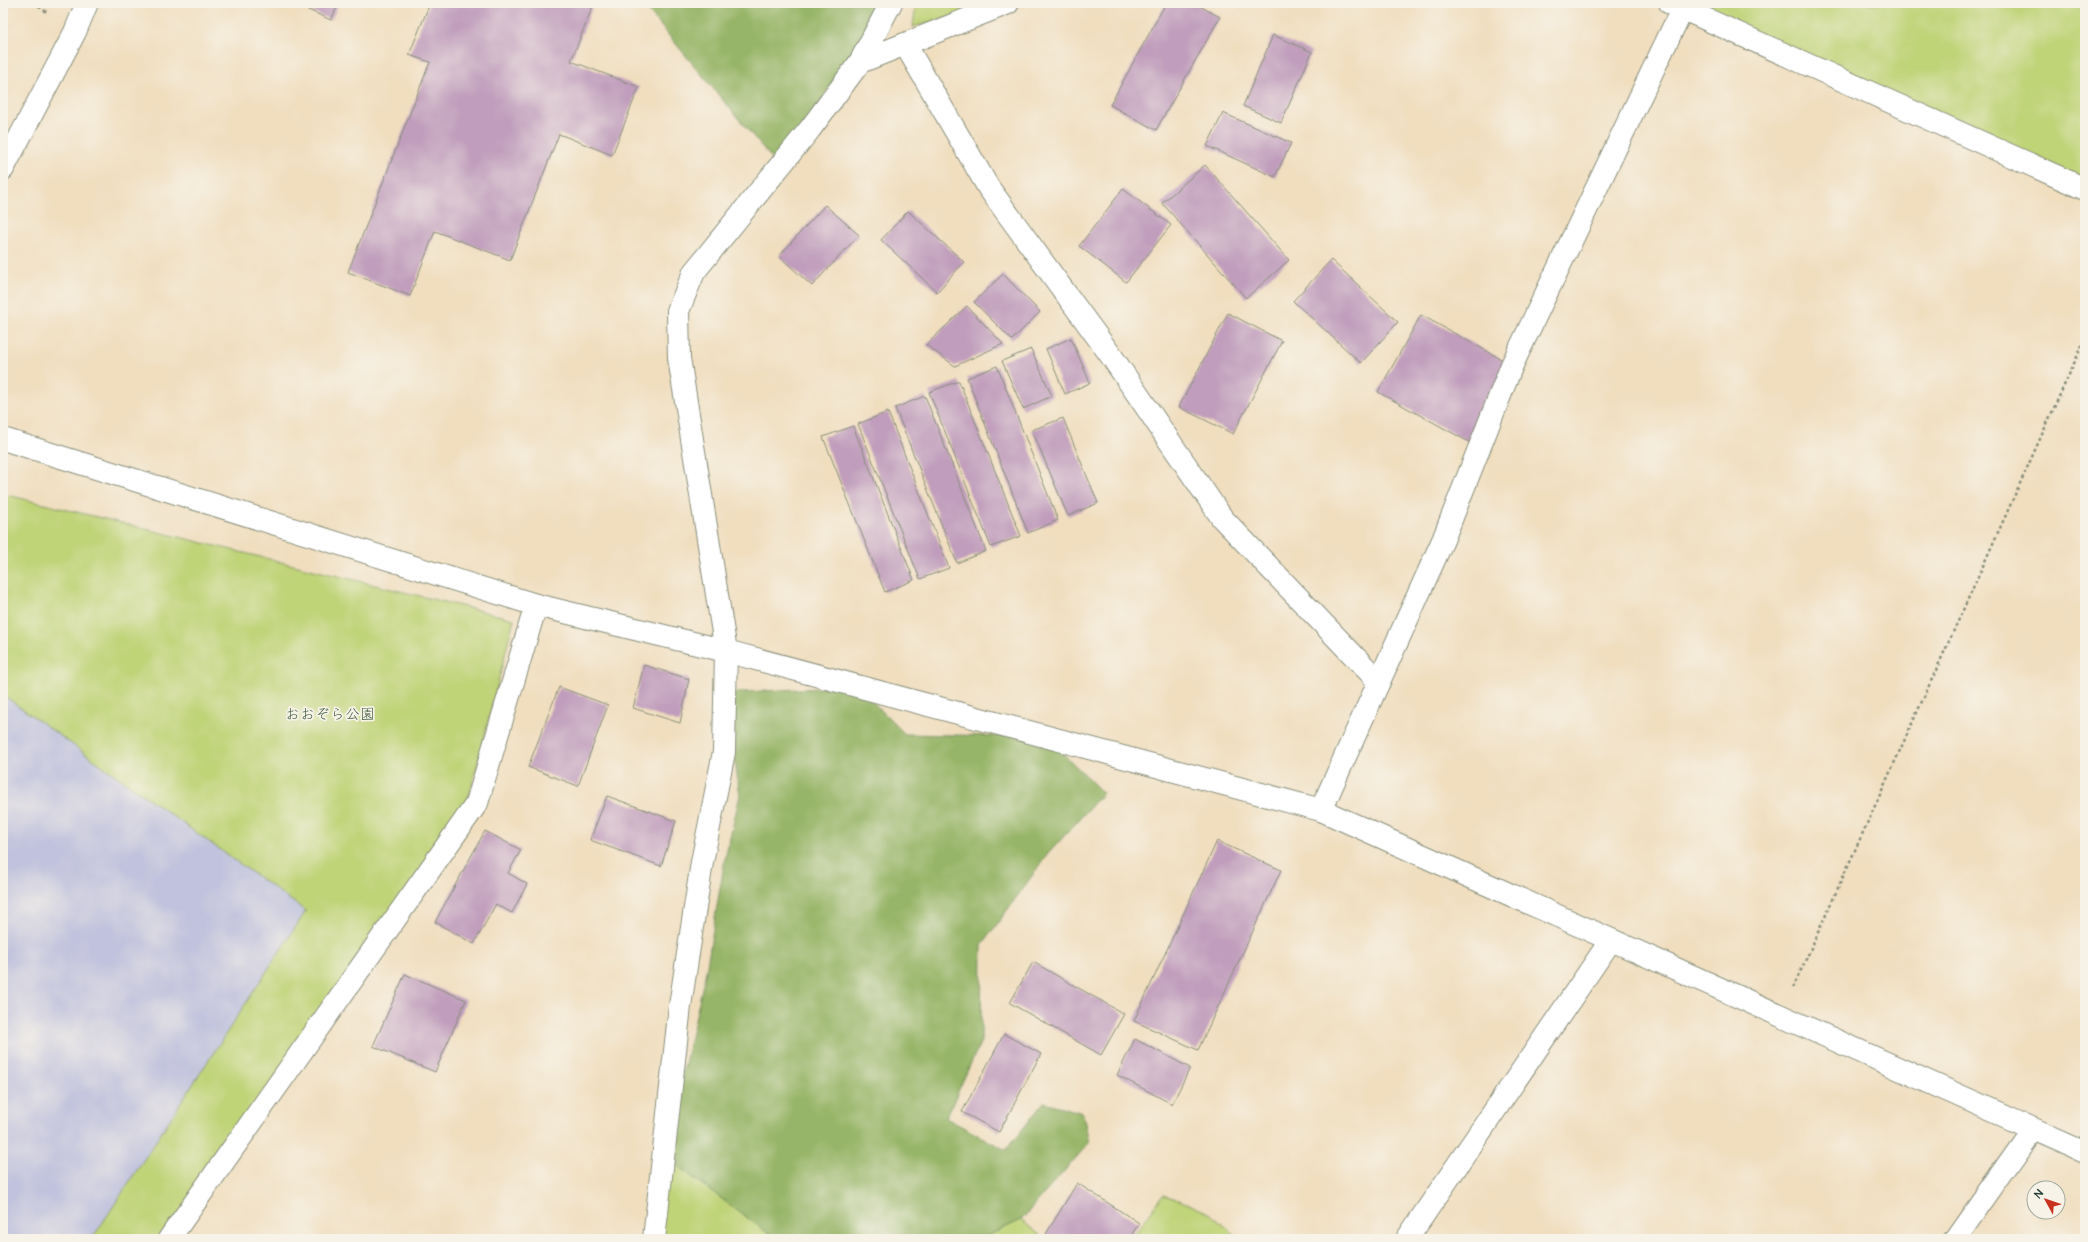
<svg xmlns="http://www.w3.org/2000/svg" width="2088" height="1242" font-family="'Architects Daughter','Klee One',sans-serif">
<rect width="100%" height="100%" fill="#f7f3e8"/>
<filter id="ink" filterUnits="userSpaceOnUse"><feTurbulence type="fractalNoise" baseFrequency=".025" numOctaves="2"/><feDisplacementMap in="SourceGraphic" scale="8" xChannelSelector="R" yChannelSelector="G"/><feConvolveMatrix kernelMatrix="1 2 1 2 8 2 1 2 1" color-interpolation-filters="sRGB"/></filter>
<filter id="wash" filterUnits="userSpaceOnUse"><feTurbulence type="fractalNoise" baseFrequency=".012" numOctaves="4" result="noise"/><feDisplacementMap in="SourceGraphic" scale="16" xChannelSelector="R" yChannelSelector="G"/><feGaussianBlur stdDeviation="0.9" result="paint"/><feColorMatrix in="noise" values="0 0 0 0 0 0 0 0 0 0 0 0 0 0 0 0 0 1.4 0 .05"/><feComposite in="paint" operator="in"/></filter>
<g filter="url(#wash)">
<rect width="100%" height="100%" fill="#f0debf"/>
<path fill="#c1c2dd" d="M3,695l304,216 -215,328h-89z"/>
<g fill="#bfd377" stroke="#6f8856">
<path d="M916,3h86l-89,24z"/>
<path d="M1671,3h414v186z"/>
<path d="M3,494l511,125 -52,206 -300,414h-70l214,-328 -303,-216z"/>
<path d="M664,1156l112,83h-122z"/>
<path d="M1163,1195l16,5 30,13 32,26h-110z"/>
<path d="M1021,1220l24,19h-64z"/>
</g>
<g fill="#97b568" stroke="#5b794e">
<path d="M645,3h238l-104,164 -134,-160z"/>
<path d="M857,686l48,48 141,3 57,56 -56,62 -65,90 -1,96 -35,77 60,32 38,-48 39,11 6,30 -68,77 -40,19h-205l-112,-83 42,-185 19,-112 15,-64 -15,-102z"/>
</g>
<g id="blocks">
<g fill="#c09dbc">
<path d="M292,3h47l-8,17z"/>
<path d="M430,3h164l-23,58 68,26 -27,68 -53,-21 -49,126 -75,-29 -25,65 -62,-24 82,-210 -21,-7z"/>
<path d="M1166,3h28l26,14 -64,113 -46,-25z"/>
<path d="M1273,35l39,17 -31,71 -38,-17z"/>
<path d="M1223,113l68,30 -16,34 -68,-31z"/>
<path d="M1205,165l84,95 -43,38 -84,-95z"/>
<path d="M1123,189l48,36 -45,57 -47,-36z"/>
<path d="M825,205l34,30 -47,51 -33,-30z"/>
<path d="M908,211l56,51 -27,30 -56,-52z"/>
<path d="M1331,260l67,62 -37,41 -68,-62z"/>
<path d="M1003,274l37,38 -28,28 -38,-38z"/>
<path d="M967,306l36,38 -48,22 -29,-21z"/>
<path d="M1228,313l54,28 -49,93 -54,-27z"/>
<path d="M1421,315l91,50 -43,77 -91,-50z"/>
<path d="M1071,338l19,45 -25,11 -19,-45z"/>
<path d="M1031,349l21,47 -29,13 -21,-48z"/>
<path d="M997,366l61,154 -30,13 -61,-155z"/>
<path d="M959,381l62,155 -30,11 -62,-155z"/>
<path d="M925,396l61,155 -29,12 -62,-155z"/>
<path d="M888,412l61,156 -29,11 -62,-155z"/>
<path d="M1063,418l35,85 -30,13 -36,-86z"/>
<path d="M853,426l61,154 -29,12 -62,-155z"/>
<path d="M644,665l45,14 -9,44 -47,-15z"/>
<path d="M559,687l49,18 -30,81 -50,-19z"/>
<path d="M607,796l69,25 -15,45 -71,-26z"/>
<path d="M485,831l36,19 -13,23 19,11 -15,29 -16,-9 -22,40 -39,-22z"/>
<path d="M1217,841l64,29 -83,180 -64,-29z"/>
<path d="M1033,962l91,52 -23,41 -91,-52z"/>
<path d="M405,974l61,26 -31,72 -62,-26z"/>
<path d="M1004,1034l37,20 -42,78 -37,-20z"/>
<path d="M1135,1039l55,29 -18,36 -55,-29z"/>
<path d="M1077,1183l62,40 -10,16h-75l-8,-5z"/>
</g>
</g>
</g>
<g filter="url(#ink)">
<use href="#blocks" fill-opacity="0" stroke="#888e7a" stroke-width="1"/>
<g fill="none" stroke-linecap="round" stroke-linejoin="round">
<g stroke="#888e7a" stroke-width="24">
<g id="minor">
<path d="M1670,3l415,186"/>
<path d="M905,44l83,143 124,170 110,161 157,164"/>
<path d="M860,62l148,-59"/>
<path d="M3,169l72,-137 12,-29"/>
<path d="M1321,810l122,-270 69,-175 173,-362"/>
<path d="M169,1239l308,-436 59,-198"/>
<path d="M1407,1239l204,-299"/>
<path d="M1955,1239l78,-110"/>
</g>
</g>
<g stroke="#888e7a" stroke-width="24">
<g id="tertiary">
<path d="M3,439l533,166 190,46 595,159 764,342"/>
<path d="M654,1239l26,-233 22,-144 22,-110 2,-101 -47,-293 -1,-47 16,-39 116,-143 50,-67 31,-59"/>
</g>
</g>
<g stroke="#888e7a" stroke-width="2.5" stroke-dasharray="3 3" stroke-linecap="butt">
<path d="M34,3l14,10"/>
<path d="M1793,988l292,-649"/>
</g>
<use href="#minor" stroke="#fff" stroke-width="22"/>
<use href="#tertiary" stroke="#fff" stroke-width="22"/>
</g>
</g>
<g text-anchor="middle" stroke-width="3.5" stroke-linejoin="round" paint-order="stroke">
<g font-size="15" fill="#3f5b41" stroke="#f7f3e8">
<text x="330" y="719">おおぞら公園</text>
</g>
</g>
<rect width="2088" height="1242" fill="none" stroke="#f7f3e8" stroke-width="16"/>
<g transform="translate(2046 1200) rotate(310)"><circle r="19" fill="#f7f3e8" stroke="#a1aaa0"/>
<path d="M0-3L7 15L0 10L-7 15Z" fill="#c8321e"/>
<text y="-6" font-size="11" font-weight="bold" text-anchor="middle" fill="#1f3d34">N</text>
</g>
</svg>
